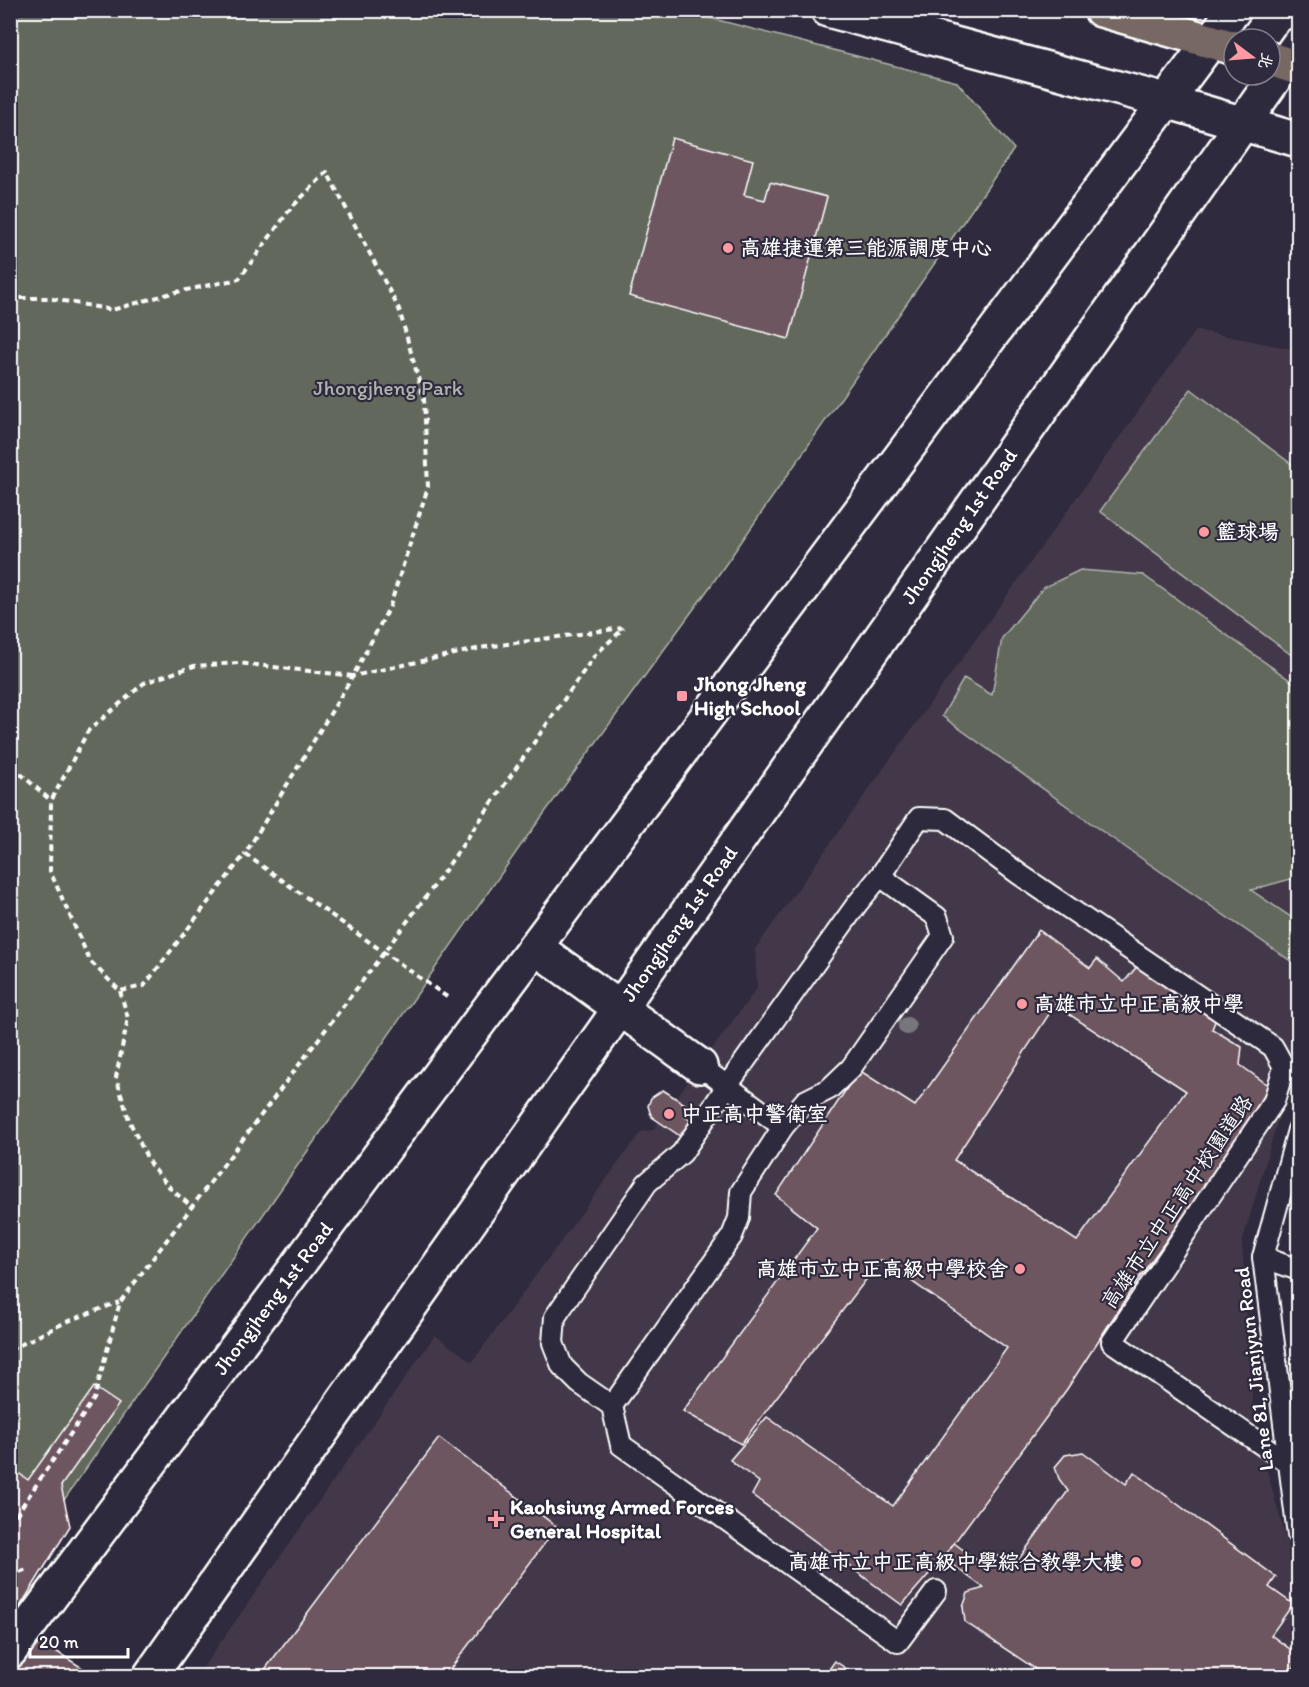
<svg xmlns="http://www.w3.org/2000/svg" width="1309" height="1687" font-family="Itim,'LXGW WenKai TC',sans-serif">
<rect width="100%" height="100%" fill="#2f2a3d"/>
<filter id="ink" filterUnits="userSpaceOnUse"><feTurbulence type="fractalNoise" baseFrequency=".0167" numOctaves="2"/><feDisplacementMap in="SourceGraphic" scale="12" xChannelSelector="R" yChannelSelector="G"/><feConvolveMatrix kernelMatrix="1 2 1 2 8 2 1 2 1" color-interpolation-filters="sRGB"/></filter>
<g filter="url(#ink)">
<path fill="#423748" d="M1196,330l102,20v701l-56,192 12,180 33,120 11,87v46h-1101l238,-341 37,27 169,-230 12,-2 6,-9 98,-133 -2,-39z"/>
<g fill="#62695c" stroke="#b0b4ae" stroke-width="1.5">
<path d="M11,11h672l274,71 57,67 -302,435 -188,257 -513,735z"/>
<path d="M1191,389l107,80v191l-198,-149z"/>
<path d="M1080,570l63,5 155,111v191l-47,13 47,32v44l-195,-134 -161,-116 22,-38 28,17 10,-57 41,-50z"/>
</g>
<g fill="#6e5660" stroke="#fff" stroke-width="1.5" fill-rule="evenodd">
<path d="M672,138l81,22 -9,35 21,5 5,-18 57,15 -38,142 -160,-43z"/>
<path d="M1039,930l51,38 7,-9 27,23 15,-18 79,50 -6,15 30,18 -2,18 35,25 -136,188 -72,111 -124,169 -41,47 -150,-110 7,-13 -29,-22 37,-43 126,89 114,-158 -126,-88 -140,184 -58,-33 134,-183 -41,-33 83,-125 56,36zM1055,1005l131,86 -109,150 -123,-81z"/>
<path d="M663,1090l28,18 -6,9 9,5 -11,16 -31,-21 -2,-5 -2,-6 3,-8z"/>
<path d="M94,1387l25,17 -58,82 9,40 -54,87 2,14 77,49h-85v-204l3,-3 15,11z"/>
<path d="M439,1438l118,89 -112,149h-185z"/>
<path d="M1083,1452l43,32 8,-12 142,105 -7,10 24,17 -22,31 23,17 1,14 -7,10h-242l-81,-54 -2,-15 5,-14 16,-5 -41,-30 11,-15 31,23 8,-13 20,14 55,-76 -9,-12 -4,-12 10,-12z"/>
<path d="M835,1661l22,15h-33z"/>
</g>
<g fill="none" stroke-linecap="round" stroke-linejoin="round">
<g stroke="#fff" stroke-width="24">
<g id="lane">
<path d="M700,1066l83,61"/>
<path d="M1298,1130l-35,127 35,278"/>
<path d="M1263,1257l35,13"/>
<path d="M612,1406l120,-170 7,-18 2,-26 42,-65 22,-26 24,-12 22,-21 92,-132 -6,-19 -57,-41"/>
<path d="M936,1591l-38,51 -277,-197 -9,-39 -33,-23 -17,-17 -9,-23 2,-26 92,-134 35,-30 45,-67 130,-182 23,-28 39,-58 26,1 74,55 254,173 11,20 -10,34 -162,241 178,122"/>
</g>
</g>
<g stroke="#fff" stroke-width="38">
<path id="street" d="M535,947l165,119"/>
</g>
<g stroke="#fff" stroke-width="38">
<g id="secondary">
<path d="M828,10l338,91 132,39"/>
<path id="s1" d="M10,1651l1224,-1641"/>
<path id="s2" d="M150,1676l1148,-1631"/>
</g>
</g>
<g stroke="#fff" stroke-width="38">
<g id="highway">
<path d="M1101,10l133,38"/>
<path d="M1270,59l28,9"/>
</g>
</g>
<g stroke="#fff" stroke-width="4" stroke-dasharray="6 4.5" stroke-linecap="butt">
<path d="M10,298h38l64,12 60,-17 67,-14 52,-71 36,-36 72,137 25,90 4,88 -38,119 -37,70 -115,-13 -44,3 -50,17 -56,48 -37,70 -1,70 40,90 30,30 24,-5 101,-132"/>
<path d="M10,770l12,5 29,26"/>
<path d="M120,991l8,27 -12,59 13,43 21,44 22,26 19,16"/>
<path d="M447,997l-202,-143 108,-178 133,-29 136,-19"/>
<path d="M10,1350l56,-28 53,-20"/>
<path d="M10,1524l84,-125 26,-97 314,-416 161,-231 29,-27"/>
<path d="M10,1576l19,-8"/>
</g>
<use href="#lane" stroke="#2f2a3d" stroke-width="20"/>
<use href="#street" stroke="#2f2a3d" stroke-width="33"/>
<use href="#secondary" stroke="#2f2a3d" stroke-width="33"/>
<use href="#highway" stroke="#776864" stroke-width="33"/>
</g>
<circle fill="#76767b" cx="907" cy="1026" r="9"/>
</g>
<g fill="#ff9aa2" stroke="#2f2a3d" stroke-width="2">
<circle cx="728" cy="248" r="6"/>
<circle cx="1204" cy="532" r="6"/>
<rect x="676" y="690" width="12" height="12" rx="3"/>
<circle cx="1022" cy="1004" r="6"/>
<circle cx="669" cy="1114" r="6"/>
<circle cx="1020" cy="1269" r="6"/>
<path d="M493 1510h6v6h6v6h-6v6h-6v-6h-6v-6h6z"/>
<circle cx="1136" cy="1562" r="6"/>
</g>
<g text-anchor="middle" stroke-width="4.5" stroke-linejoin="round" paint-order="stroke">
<g font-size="21" font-weight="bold" fill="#fff" stroke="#2f2a3d" text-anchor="start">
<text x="740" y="255">高雄捷運第三能源調度中心</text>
<text x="1216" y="539">籃球場</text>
<text x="694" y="691">Jhong Jheng<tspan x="694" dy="24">High School</tspan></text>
<text x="1034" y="1011">高雄市立中正高級中學</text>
<text x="681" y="1121">中正高中警衛室</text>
<text x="1008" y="1276" text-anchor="end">高雄市立中正高級中學校舍</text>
<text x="510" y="1514">Kaohsiung Armed Forces<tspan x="510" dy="24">General Hospital</tspan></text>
<text x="1124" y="1569" text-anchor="end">高雄市立中正高級中學綜合教學大樓</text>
</g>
<g font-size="21" fill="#b0b4ae" stroke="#2f2a3d">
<text x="388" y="395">Jhongjheng Park</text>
</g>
<g font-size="21" fill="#fff" stroke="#2f2a3d">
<text dy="7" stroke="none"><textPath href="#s2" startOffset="1406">Jhongjheng 1st Road</textPath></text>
<text dy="7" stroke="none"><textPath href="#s2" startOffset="920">Jhongjheng 1st Road</textPath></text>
<text transform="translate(1177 1202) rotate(-56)" y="7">高雄市立中正高中校園道路</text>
<text dy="7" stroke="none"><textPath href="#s1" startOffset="440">Jhongjheng 1st Road</textPath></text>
<text transform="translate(1254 1369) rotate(-97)" y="7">Lane 81, Jianjyun Road</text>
</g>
</g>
<rect width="1309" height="1687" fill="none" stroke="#2f2a3d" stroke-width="36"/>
<rect x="18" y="18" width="1273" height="1651" fill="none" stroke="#fff" stroke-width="2" filter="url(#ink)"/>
<g transform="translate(1252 57) rotate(106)"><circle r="28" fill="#2f2a3d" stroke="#827f8b" stroke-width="1.5"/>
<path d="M0-4.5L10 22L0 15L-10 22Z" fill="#ff9aa2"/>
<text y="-9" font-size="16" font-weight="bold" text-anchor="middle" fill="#ffffff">北</text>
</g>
<path d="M30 1648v9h98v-9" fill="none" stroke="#ffffff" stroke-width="3"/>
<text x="39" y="1648" font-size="18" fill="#ffffff" stroke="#2f2a3d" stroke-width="4.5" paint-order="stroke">20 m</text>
</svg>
